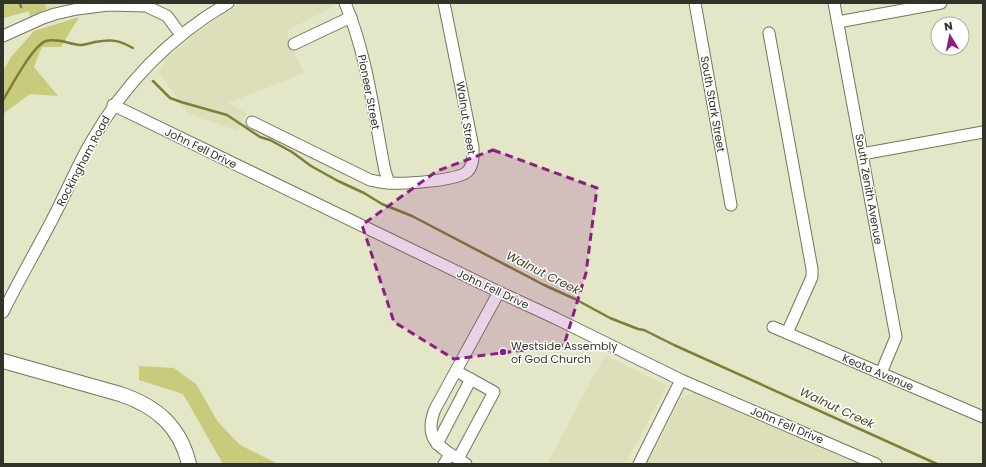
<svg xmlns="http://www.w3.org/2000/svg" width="986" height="467" font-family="Poppins,sans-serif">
<rect width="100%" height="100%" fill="#e4e6c8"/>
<g fill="#dcdfb9">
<path d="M45,3h49l-48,6z"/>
<path d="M241,3h95l1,2 -51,26 18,42 -76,30 18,10 -8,18 -49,-17 -30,-41 7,-14 29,-25z"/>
<path d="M605,355l62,31 -42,78h-78z"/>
<path d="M693,392l164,72h-210l33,-65z"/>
</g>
<g fill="#c7cb7b">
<path d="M3,3h42l1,6 -16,8 -1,-6 -25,7z"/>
<path d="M79,17l-18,30h-19l-8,20 24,29 -28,-2 -27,20v-43l8,-14 23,-26z"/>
<path d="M139,366l35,2 22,16 22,38 22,23 38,19h-55l-40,-70 -44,-14z"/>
</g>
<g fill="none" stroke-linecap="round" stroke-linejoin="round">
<g stroke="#7c7f35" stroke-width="2.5">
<path d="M20,3l1,4"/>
<path d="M153,81l17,17 11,4 46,13 33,22 10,3 22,12 19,14 27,15 26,12 18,11 30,12 132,69 31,14 35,19 28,11 6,1 30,15 263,119"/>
<path d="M3,100c8,-13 30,-55 43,-59 12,-3 23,3 34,4 5,0 10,-2 15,-3 18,-3 23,-2 38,6"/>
</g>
<g stroke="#74765b" stroke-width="13">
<g id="minor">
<path d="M345,3c22,51 29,113 40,168l4,12"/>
<path d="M695,3l36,202"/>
<path d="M834,3l62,334 -15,36"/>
<path d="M838,22l103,-19"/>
<path d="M769,33l43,236v8l-25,56"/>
<path d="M3,36l40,-18 12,-4 22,-5 31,-4 38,1 21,10 14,19"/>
<path d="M294,44l57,-27"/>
<path d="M113,105l386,187 56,26 126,62 195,84"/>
<path d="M252,122l118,58c6,1 13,3 19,3 14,1 70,-2 79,-12 6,-7 5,-16 5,-24l-29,-144"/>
<path d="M862,154l121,-22"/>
<path d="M3,312c16,-32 34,-63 50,-94 13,-25 24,-52 38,-76 33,-58 79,-105 137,-139"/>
<path d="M773,327l210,90"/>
<path d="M456,371l38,21 -36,67"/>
<path d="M437,444l34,-65"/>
<path d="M444,464l6,-10"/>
<path d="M466,464c-24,-16 -44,-22 -31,-55l64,-117"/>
<path d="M639,464l42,-84"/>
</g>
</g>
<g stroke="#74765b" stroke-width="16">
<path id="major" d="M3,361l117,33c36,12 60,32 69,70"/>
</g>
<use href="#minor" stroke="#fff" stroke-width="11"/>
<use href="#major" stroke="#fff" stroke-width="14"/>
</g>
<path fill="#8c1e82" fill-opacity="0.2" stroke="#8c1e82" stroke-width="3" stroke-dasharray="8 5" stroke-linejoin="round" d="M493,150l104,38 -11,85 -22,72 -110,14 -60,-37 -32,-97 75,-54z"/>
<circle fill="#8c1e82" stroke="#fff" stroke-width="1.5" cx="503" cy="352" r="4"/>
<g text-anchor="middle" stroke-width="3" stroke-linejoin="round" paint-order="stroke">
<g font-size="11" fill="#323328" stroke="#fff">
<text transform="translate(369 92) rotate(79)" y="4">Pioneer Street</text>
<text transform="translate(713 104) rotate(80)" y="4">South Stark Street</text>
<text transform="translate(466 118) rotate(81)" y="4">Walnut Street</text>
<text transform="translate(201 148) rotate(26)" y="4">John Fell Drive</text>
<text transform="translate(83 161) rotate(-62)" y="4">Rockingham Road</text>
<text transform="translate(869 189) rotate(80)" y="4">South Zenith Avenue</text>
<text transform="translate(493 289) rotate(25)" y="4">John Fell Drive</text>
<text transform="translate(878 372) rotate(23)" y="4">Keota Avenue</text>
<text transform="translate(787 425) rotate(23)" y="4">John Fell Drive</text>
</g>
<g font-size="11" fill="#323328" stroke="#fff" text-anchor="start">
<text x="511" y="350">Westside Assembly<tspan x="511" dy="13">of God Church</tspan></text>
</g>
<g font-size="12" font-style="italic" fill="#45471e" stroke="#fff">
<text transform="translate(543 273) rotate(27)" y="4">Walnut Creek</text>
<text transform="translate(837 408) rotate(25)" y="4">Walnut Creek</text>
</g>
</g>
<rect width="986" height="467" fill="none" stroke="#323328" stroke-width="8"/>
<g transform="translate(950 36) rotate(350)"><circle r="19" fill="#ffffff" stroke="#adada9"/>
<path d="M0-3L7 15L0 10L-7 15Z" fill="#8c1e82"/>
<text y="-6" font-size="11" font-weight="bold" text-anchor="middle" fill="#323328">N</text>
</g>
</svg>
